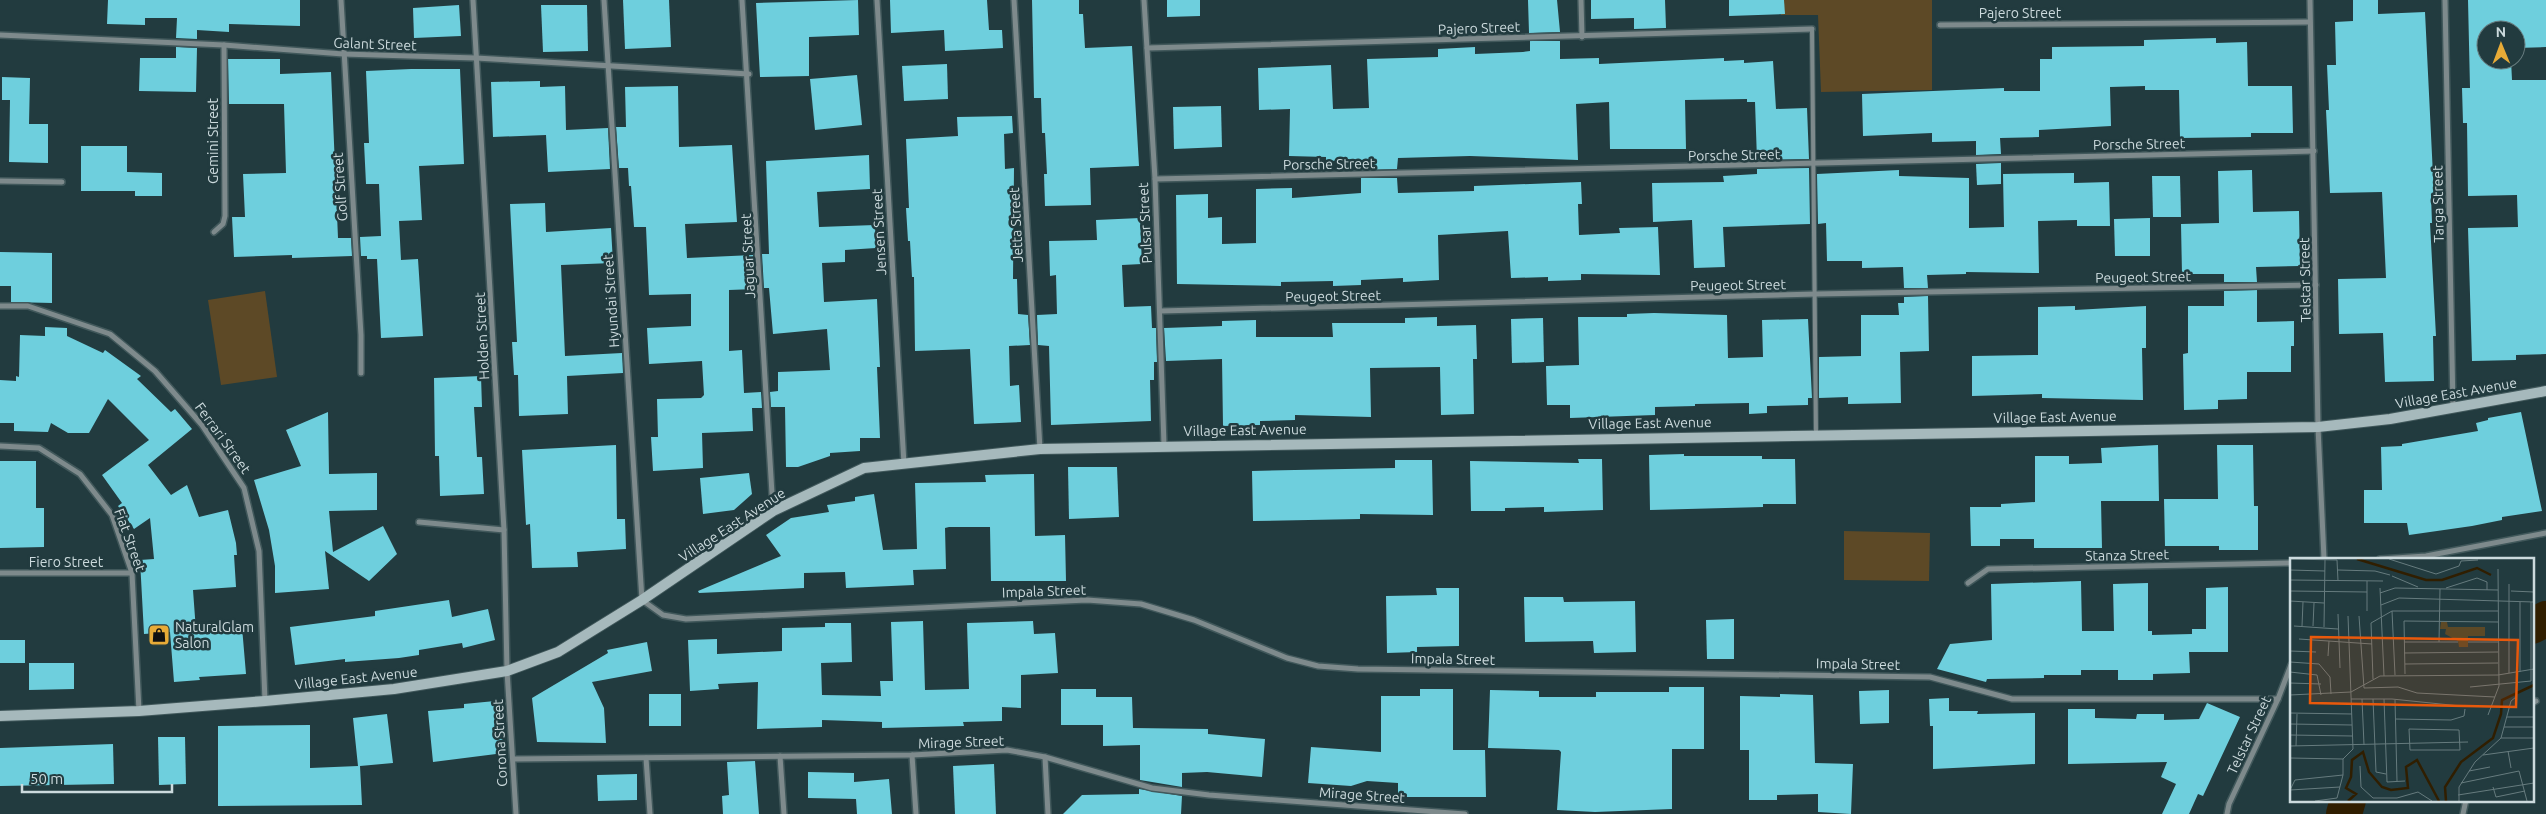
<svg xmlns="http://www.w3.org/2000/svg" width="2546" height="814" font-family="Ubuntu,sans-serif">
<rect width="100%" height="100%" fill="#223b3f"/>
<g fill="#5d4926">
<path d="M1780,0h152v90l-111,2 -3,-77h-37z"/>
<path d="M265,291l12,86 -56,8 -13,-85z"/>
<path d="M1844,531l86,2 -1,48 -85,-1z"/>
</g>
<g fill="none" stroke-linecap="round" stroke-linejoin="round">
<g stroke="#301e00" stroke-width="36">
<path d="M2532,626l14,-7"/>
<path d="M2344,814l4,-14"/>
</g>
</g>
<g fill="#6ecfdd">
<path d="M108,0h192v26l-71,-2v8l-32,-2v9l-21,-1 1,-20h-32v7l-38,-1z"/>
<path d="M623,0h46l2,47 -46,2z"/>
<path d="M858,0l1,35 -50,2v39l-49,1 -4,-74z"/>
<path d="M890,0h97l2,30h13l1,18 -58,3 -1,-21 -53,3z"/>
<path d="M1032,0h47v14h4l2,34 47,-2 7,120 -49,2 1,37 -46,1 -1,-32h3l-2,-41h-3l-1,-35h-7z"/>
<path d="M1167,0h33v16l-33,1z"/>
<path d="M1528,0h29l3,32 -31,1z"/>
<path d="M1591,0h74l1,28 -32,1v-11l-43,1z"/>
<path d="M1729,0h55l1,14 -56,2z"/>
<path d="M2353,0h25v14l47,-2 9,184h-3l1,27h-2l6,113h-3l1,45 -49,1 -2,-49 -44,1 -1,-55 48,-1 -4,-86 -52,1 -4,-83h3l-2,-45h9l-1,-43 18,-1z"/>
<path d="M2468,0h78v47l-30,1v-18h-30v30h25l1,20h34v274l-30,1v5l-44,1 -4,-133 50,-1 -1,-32 -49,1 -1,-73h-4l-1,-35h8z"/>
<path d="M459,5l2,31 -47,2 -1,-30z"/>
<path d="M541,5h46l1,46 -45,1z"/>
<path d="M2216,38v5l31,-1 1,44h44l1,47h-42v4l-71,1 -1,-48h-34v-4l-35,1 1,39 -72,4v7l-39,1 1,16 -25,1v-14l-44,1v-9l-69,3 -1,-42 142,-6v3h36v-32h12v-12l92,-1v-6z"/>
<path d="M1530,41h30v18l39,-1v6l125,-6v3l20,-1v3l29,-2 3,48 31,-1 2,51 -52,1 -2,-58h-8v-3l-62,1 1,49h-76l-1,-47 -33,2 2,56 -108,-4 -72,2 -1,11 -36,1 -1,-10 -34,1v-4l-37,-1 1,-47 -31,1 -1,-42 73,-3 2,44 36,-1 -2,-49 71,-2v-8l37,-2v7l48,-2 7,-1z"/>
<path d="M176,47l21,1 -1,44 -57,-1 1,-33h36z"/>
<path d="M228,59h52v15l51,-2 7,166h13l1,18 -60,2v-3l-58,2 -2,-40h13l-2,-43 43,-1 -2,-69h-55z"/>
<path d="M947,64l1,35 -44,2 -2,-35z"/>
<path d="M411,69h49l4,95 -45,2 3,54 -23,1 2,39 17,-1 5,77 -42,2 -4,-79h-10v-3h-6l-1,-19 21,-1 -2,-52h-13l-2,-41h5l-3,-72z"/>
<path d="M857,75l5,50 -47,5 -5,-51z"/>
<path d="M2,77l28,1 -1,46h19v39l-39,-1 1,-62h-8z"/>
<path d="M540,81v6l25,-1 1,44 42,-2 2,41 -62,3 -2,-37 -53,2 -2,-55z"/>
<path d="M678,86l1,61 53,-2 5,77 -52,2 2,34 66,-3 2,34 -26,1v61l13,-1 2,43 17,-1 1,16h-10l1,23 -51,2 1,35 -50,3 -2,-34h7l-1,-38 44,-1 3,-3 -2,-34 -53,3 -2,-36 44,-2v-32l-42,1 -3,-68h-12l-3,-41h-2l-1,-18h-9l-3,-41h10l-1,-40z"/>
<path d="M1221,106l1,41 -48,2 -1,-42z"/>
<path d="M1012,116l1,17 -9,1 1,35 9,-1 -1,111h4l1,35 10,1 2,30 -21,1 1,40 9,-1 2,37 -47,2 -4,-75 -55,2 -1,-74h-2l-2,-36h-2l-2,-33h3l-3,-69 52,-3 -1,-19z"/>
<path d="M81,146h46v26l35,1v23h-27v-5h-54z"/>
<path d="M869,155l1,34 -53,3 2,35 56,-2 1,23 -31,2v12l-23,1 2,39 53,-3 3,68h-3l3,71h-20v13l-30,2v3l-32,11h-12l-1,-60h-14l-1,-15 8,-1v-19l52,-2 -3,-41 -54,5 -4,-46h-5l-2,-34h7l-3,-93z"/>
<path d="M2001,163v21l-24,1 -1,-21z"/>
<path d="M1809,168l1,56 -87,3 2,40 -31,1 -2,-48 -39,2 -1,-39 72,-1 -1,-6 34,-2v-5z"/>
<path d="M1899,170v6l70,2v50l35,-1 -1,-53 71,-1v10l35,-1 1,44h-33v-6l-39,1 1,52 -73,-1v2l-39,1 1,13h-24l-1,-21 -41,1v-7h-35l-1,-38 -8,1 -1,-50z"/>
<path d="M2252,170l1,42 46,-1 1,55 -44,1 1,15h-33v-8h-42l-1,-50 38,-1 -1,-52z"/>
<path d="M2152,176h28l1,41h-28z"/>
<path d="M1361,178h36l1,15 76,-2v-5l107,-4 1,22h-4l1,31 41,-2 -1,-5 39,-1 2,48 -79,-1v6l-33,1v-4l-37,1 -3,-47 -70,4 1,45 -36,2v-4l-42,2v5l-28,1v-5l-52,1v4l-104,-2 -1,-89 32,-1v24l14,-1v27l34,-1v-54l36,-1v10l69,-5z"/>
<path d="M545,203l1,29 65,-4 2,35 -52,2 4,91 57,-3 1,20 -56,3 1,38 -49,2 -1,-41h-4l-2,-33h5l-7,-138z"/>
<path d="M1140,218l2,46 -20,1 2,42 27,-1 1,22h4l1,34h-3v18h-4l1,41 -100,4 -2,-79 -11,-1 -1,-30 20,-1 -1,-39 -6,1 -1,-35 48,-1 -1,-20z"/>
<path d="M2150,218v38h-35l-1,-37z"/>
<path d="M0,252l52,1v50l-41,-1v-16h-11z"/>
<path d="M2257,290v32l37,-1v25h-3v26h-44v27l-29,1v9l-34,1 -1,-56 5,-1v-47h36v-15z"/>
<path d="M1928,296l1,55 -29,1 1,51 -53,1v-7l-29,1v-41l42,-1v-41h38l-1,-12h6v-6z"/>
<path d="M2075,306v4l71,-4v42h-4l1,52 -101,-2v-4l-70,2v-40l66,-1v-48z"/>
<path d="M1654,313l73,2 1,43 35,-1 -1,-37 46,-1 4,79h-4v7l-41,1v7l-18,1v-11l-54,1v2l-40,1v8l-85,3v-13h-23l-1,-39 33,-1 -1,-48h49v-3z"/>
<path d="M1437,317v9l39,-1 1,34h-4l1,55 -33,1 -1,-48 -70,1 1,49 -76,-2v5l-35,1v4l-37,1 -1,-67 -56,2 -2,-33 58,-2v-5l34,-1v17h77l-1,-14h73v-5z"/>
<path d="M1543,318l1,44 -32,1 -1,-44z"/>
<path d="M45,327l22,1v8l36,17 2,-3 36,26 -4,3 34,33 4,-3 17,20 -44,36 23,30 16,-10 12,32 29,-7 8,33 1,12h-3l2,32 -43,3 3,41 46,-4 4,47 -47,3 1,3 -26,2 -4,-50 -26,2 -4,-74 14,-1 -4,-41 -16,11 -16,-23 4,-3 -20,-28 47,-35 -41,-41 -19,34h-21l-17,-10 -3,9 -34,-1v-8h-14v-43l16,1v-5l3,1 1,-42 25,1z"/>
<path d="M481,376l1,31h-8l3,50h5l2,37 -44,2 -1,-40h-4l-1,-78z"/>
<path d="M328,412l1,62 48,-1v37l-48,1 4,41 50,-26 14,28 -28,27 -44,-30 4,38 -54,4v-27l-6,-36 -15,-50 47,-14 -15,-36z"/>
<path d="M2521,412l21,99 -40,6v3l-30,6 -63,9 -2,-12h-43v-33h18l-1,-43 21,-1v-2l76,-13 -2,-8 12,-3v-2z"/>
<path d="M616,445l1,74h8l1,30 -49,3 1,15 -46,1 -2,-44 -4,1 -4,-75z"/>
<path d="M2158,445l1,56h-58l1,47h-68v-9h-34v7h-29l-1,-39h31v-3l34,-2v-46h34v8l33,-1 -1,-15z"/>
<path d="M2217,445h36l1,61h4v44h-39v-4h-54l-1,-47h54z"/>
<path d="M1684,454v2h78v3h33l1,45h-33v3l-113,3 -1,-55z"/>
<path d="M1578,459h24l1,51 -59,2v-5l-39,1v3h-34l-1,-50 109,2z"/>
<path d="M1395,460h37l1,55 -73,-1v5l-107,2 -1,-50 143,-3z"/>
<path d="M0,461h36v47h8v39l-44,1z"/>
<path d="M1068,467h49l2,50 -50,2z"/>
<path d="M749,473l3,21 -18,16 -31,4 -3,-36z"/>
<path d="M1034,474l1,62 30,-1 1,46h-75l-1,-54h-41l-4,1 1,41 -33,1 1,15 -68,3 -1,-16 -41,1v15l-105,5 -1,-2 83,-35 -15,-21 25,-17 38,-6 -2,-7 28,-4v-4l19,-3 9,56 34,-1 -2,-66 71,-1 -1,-7z"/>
<path d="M2081,581l1,50h32l-1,-47 35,-1v48h4v4l40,-1v-5h14v-41l22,-1v65h-39l1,21 -37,1v6h-35v-10h-37v5h-37v3l-57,1 -1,3 -49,-13 13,-25 42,-4 -1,-56z"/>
<path d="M1436,588h23v58l-42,1v5l-30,1 -1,-57 51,-1z"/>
<path d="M1524,597h39l1,5 71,-1 1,51 -42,1 -1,-12 -68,1z"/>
<path d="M449,600l3,17 36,-8 7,31 -32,8 -1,-5 -43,7v5l-20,3 -54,4v-3l-50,6 -5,-38 85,-11v-5z"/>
<path d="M1734,619v40h-27l-1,-39z"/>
<path d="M923,621l2,69 44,-1 -2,-66 66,-2 1,13 21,-1 3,40 -37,2v33l-19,-1v14l-39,1 1,4 -82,2v-6l-60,-2v7l-65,2 1,-47 -40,2 1,5 -29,2 -2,-51 29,-1v15l65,-3v-23l43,-1v-4h26l1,39 -31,1 1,32 59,1 -1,-15h13l-2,-59z"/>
<rect x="0" y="640" width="25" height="23"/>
<path d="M647,642l5,29 -60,11 12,26 2,35 -69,-1 -5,-44 76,-45 -1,-3z"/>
<path d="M29,663h45v26l-45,1z"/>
<path d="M1669,687h35v62h-32v60l-77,3 -38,-2 4,-58 -2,-2 -71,-2 2,-58 49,1v6h57v-5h73z"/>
<path d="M1061,689h35v8h36l1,31 75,1v5l57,5 -3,38 -55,-5 -25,1v14l-42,-7v-35l-37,1v-21h-42z"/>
<path d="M1420,689h33v61h32l1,47h-88v-14l-31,-2 -16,5 -43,-3 3,-36 70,5v-56h39z"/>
<path d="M1889,690v33l-29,1 -1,-33z"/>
<rect x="649" y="694" width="32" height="32"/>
<path d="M1780,694l33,1 2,68 38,1 -2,50 -33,-2v-18l-41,1v5h-28v-50h-9v-54l40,1z"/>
<path d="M1949,698v13h29l-1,3 58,-1v51l-102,5v-43h-3l-1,-27z"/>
<path d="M495,701l1,15h4l4,37 -71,9 -5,-51 36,-3v-4z"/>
<path d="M2207,703l33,14 -37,79 -5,-2 -9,20h-27l14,-30 -15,-7 6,-15 -99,2v-55h27v9l41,1 1,-5h27v6l35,-1z"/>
<path d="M387,714l6,49 -33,3 2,39 -144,1v-80l92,-1v43l48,-2 -5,-48z"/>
<path d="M158,737h27l1,47 -27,1z"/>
<path d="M113,744l1,40 -114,2v-38z"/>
<path d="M755,761l4,53h-36l-1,-18 7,-1 -2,-33z"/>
<path d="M994,764l2,50h-41l-2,-48z"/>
<path d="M808,772l46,1v9l35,-3 3,35h-35l-1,-15 -48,-1z"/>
<path d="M637,774v26l-39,1 -1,-26z"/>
<path d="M1139,789l43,7 -1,18h-118l19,-19 57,-1z"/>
</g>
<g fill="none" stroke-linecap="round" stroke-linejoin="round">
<g stroke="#41585b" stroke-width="6">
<path id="lane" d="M1812,29l4,405"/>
</g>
<g stroke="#41585b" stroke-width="8">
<g id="street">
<path d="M341,0l20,335v38"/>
<path d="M473,0l31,530 3,141 9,143"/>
<path d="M604,0l38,600 21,15 23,4 401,-19 54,4 53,16 93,38 31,8 40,3 572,8 82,22h266"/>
<path d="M742,0l31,510"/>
<path d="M877,0l27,464"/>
<path d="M1014,0l26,449"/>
<path d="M1144,0l11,179 9,266"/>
<path d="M1581,0l1,37"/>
<path d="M2310,0l8,427 6,132"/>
<path d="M2445,0l8,407"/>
<path d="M1940,25l369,-3"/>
<path d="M0,35l224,10 119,9 133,4 273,16"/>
<path d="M1147,48l665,-19"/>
<path d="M1155,179l1159,-28"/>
<path d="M0,181l62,1"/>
<path d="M214,232l9,-8 2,-8 -1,-171"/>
<path d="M0,306h28l82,28 45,37 47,54 42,63 15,63 6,150"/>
<path d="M1160,311l656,-17 500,-9"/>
<path d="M0,446l39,2 41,26 32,41 20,58 7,138"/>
<path d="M419,522l85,8"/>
<path d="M2380,559l46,-3 120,-23"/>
<path d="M0,573h132"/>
<path d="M1968,583l20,-14 303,-6"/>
<path d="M2532,703l4,-2"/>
<path d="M912,755l4,59"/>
<path d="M780,756l4,58"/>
<path d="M1045,757l3,57"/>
<path d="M646,758l4,56"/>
<path d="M513,759l399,-4 95,-5 38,7 107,31 57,7 256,19"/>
<path d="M2227,814l2,-10 49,-105 13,-34"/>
<path d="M2463,814l3,-14"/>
</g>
</g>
<g stroke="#41585b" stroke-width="12">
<path id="secondary" d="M0,716l139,-5 126,-10 129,-12 113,-18 51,-19 84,-52 131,-89 91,-43 176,-19 1278,-22 72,-8 156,-28"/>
</g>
<use href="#lane" stroke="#7e8a8c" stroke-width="4"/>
<use href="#street" stroke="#7e8a8c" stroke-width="5"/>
<use href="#secondary" stroke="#a6b9bc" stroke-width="10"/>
</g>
<defs>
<g id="shop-square" transform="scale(1.125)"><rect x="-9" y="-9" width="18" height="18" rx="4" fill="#e8ab37" stroke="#223b3f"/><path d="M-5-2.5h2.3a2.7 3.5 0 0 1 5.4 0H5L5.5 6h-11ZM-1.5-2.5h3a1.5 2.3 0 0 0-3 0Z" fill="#111"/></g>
</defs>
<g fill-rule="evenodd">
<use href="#shop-square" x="159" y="635"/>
</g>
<g text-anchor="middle" stroke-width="5" stroke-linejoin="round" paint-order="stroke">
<g font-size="14" fill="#ccdadd" stroke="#223b3f">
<text x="2020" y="18">Pajero Street</text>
<text transform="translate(1479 28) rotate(-2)" y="5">Pajero Street</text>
<text transform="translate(375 44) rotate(2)" y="5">Galant Street</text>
<text transform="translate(213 141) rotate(-90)" y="5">Gemini Street</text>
<text transform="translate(2139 144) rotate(-1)" y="5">Porsche Street</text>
<text transform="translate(1734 155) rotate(-1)" y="5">Porsche Street</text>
<text transform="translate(1329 164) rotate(-1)" y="5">Porsche Street</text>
<text transform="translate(340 187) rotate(-94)" y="5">Golf Street</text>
<text transform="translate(2438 204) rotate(-91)" y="5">Targa Street</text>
<text transform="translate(1145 223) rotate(-93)" y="5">Pulsar Street</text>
<text transform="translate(1016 225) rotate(-93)" y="5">Jetta Street</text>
<text transform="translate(879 232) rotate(-93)" y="5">Jensen Street</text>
<text transform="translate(748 256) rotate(-93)" y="5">Jaguar Street</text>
<text transform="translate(2143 277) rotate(-1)" y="5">Peugeot Street</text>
<text transform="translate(2305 280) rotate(-91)" y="5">Telstar Street</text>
<text transform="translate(1738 285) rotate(-1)" y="5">Peugeot Street</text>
<text transform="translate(1333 296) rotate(-1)" y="5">Peugeot Street</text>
<text transform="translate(611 301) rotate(-94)" y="5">Hyundai Street</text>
<text transform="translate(482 336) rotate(-93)" y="5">Holden Street</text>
<text transform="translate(2456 393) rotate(-10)" y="5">Village East Avenue</text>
<text transform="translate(2055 417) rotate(-1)" y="5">Village East Avenue</text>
<text transform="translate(1650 423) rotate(-1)" y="5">Village East Avenue</text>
<text transform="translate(1245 430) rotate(-1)" y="5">Village East Avenue</text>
<text transform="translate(223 438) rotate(54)" y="5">Ferrari Street</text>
<text transform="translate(732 525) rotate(-33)" y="5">Village East Avenue</text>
<text transform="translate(130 540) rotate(70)" y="5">Fiat Street</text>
<text transform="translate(2127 555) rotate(-1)" y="5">Stanza Street</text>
<text x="66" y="567">Fiero Street</text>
<text transform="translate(1044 591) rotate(-2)" y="5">Impala Street</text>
<text transform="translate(1453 659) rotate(1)" y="5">Impala Street</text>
<text transform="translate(1858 664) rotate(1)" y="5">Impala Street</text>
<text transform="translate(356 678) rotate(-6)" y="5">Village East Avenue</text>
<text transform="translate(2249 735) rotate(-65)" y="5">Telstar Street</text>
<text transform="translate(961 742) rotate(-2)" y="5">Mirage Street</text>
<text transform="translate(500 743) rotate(-93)" y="5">Corona Street</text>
<text transform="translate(1362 795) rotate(4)" y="5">Mirage Street</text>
</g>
<g font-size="14" fill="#ccdadd" stroke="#223b3f" text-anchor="start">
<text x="175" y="632">NaturalGlam<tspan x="175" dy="16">Salon</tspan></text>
</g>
</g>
<g transform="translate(2290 558)">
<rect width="244" height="244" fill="#223b3f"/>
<path d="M151,64h6l1,5h37v9h-17v11h-9l-1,-6 -13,-7 1,-5h-6z" fill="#5d4926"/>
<path fill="none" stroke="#301e00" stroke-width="2.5" d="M67,1l69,21h16l35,-12 14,7M58,243l8,-7 -10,-6 5,-11 1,-17 11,-8 6,20 13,15 9,3 17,-2 -2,-21 11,-7 22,41M156,243l-1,-14 16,-25 32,-24 8,-24 1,-14 32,-15"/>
<path fill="none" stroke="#667b7e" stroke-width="1" d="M0,1l47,1 1,21M99,1l47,15 23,-8 2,-5 17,-1M0,12l35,1M48,12l37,1 15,4M102,18l26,11M0,22l93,1M219,26v89M90,30l4,88M156,30l31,-10 10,4v8M0,33l77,1M221,33l23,1M90,35l15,-5 103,2M0,43l34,2M230,44v70M91,47l18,-7 135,4M77,53v-30M102,53l3,64M48,56l2,54M69,58l5,72 34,-1 19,6 78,4M4,68l44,3M12,68l1,-24M23,68l1,-23M34,69l1,-67M9,81l73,5M114,84h54M149,84l1,-53M178,84h30M0,93l26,1M114,95l94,-1M38,98l1,-15M0,104l29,2 11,13 1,17M115,106l93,-1M0,114l27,3 4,20M115,116l-1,-53 94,1M83,121l-2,-56 21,-12h106M0,125l31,1M180,129l61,-6v-79M0,137l61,-3 29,-16 118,-1 36,-6M61,141h41l68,7M72,141l2,46M83,141l3,73 10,2M94,141l3,83 18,-1M105,142l2,81M0,155l62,1M198,157l11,-29 -1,-117M217,159h27M105,161l56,1 13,-4 1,-7M0,166l62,1M214,169h30M119,171l50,1 1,20h-50zM0,177l63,1M211,180h33M0,188l178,-4M6,188l1,-32M218,193l3,17M193,197l51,-7M0,200l53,1 10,-10 -5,-133M70,208l1,21 12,11h24l21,-6 14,9M179,213l21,-4M171,225l58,-12 8,30M50,229l-50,3 5,-10 48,-5M203,229l3,10 29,-6M168,237l76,-12M25,243l22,-3 6,-23v-16M169,243v-14l16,-25 26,-24 10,-37 5,-4"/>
<path fill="#e8590c" fill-opacity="0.15" stroke="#e8590c" stroke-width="2.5" d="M21,79l207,3 -2,67 -206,-4z"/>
<rect width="244" height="244" fill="none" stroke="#ccdadd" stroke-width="2.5"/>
</g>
<g transform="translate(2501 45) rotate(359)"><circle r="24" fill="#223b3f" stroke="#667b7e"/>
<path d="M0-4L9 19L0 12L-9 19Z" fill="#e8ab37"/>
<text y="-8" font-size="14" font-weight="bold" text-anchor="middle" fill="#ccdadd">N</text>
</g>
<path d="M22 784v8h150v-8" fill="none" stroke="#ccdadd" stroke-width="2.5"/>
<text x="30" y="784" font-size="15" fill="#ccdadd" stroke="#223b3f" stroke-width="4" paint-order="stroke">50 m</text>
</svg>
